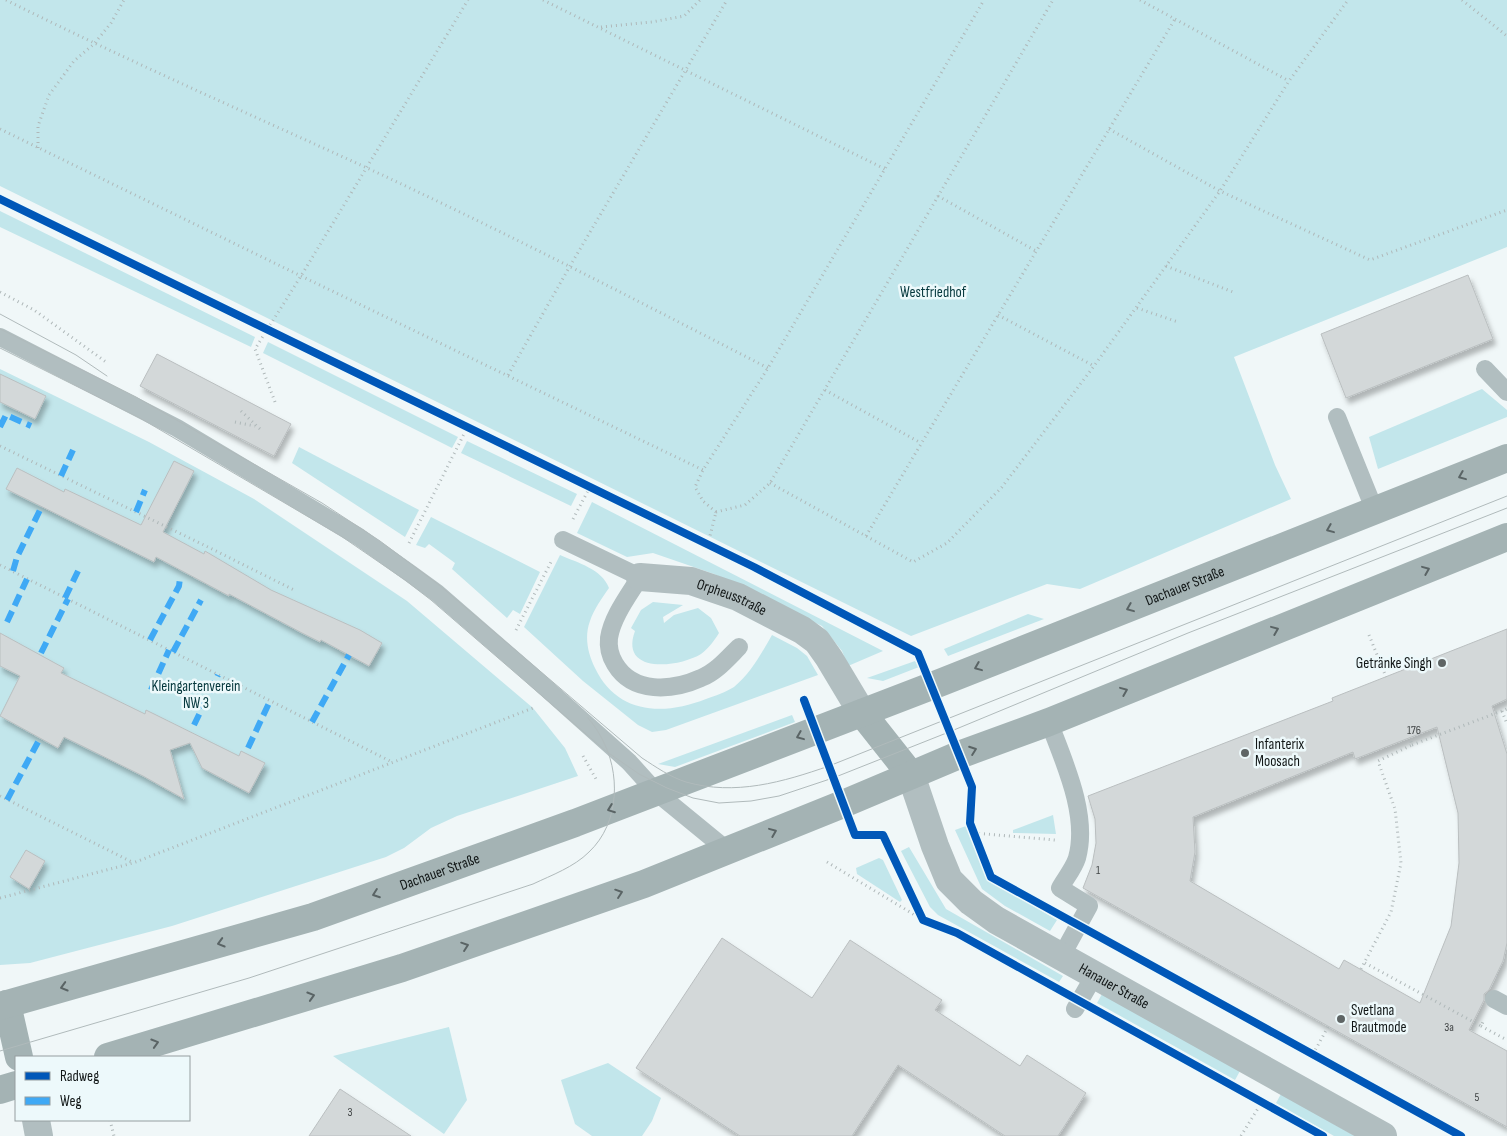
<svg xmlns="http://www.w3.org/2000/svg" width="1507" height="1136" font-family="'Sofia Sans Condensed',sans-serif">
<defs>
<filter id="shadow"><feDropShadow dx="3" dy="5.5" stdDeviation="2.5" flood-color="#0004"/></filter>
</defs>
<rect width="100%" height="100%" fill="#f0f7f8"/>
<g fill="#c2e6eb">
<path d="M0,0h1507v247l-273,110 41,108 16,34 -211,90 -33,-5 -136,52 -911,-450z"/>
<path d="M0,211l255,126 -4,10 -251,-120z"/>
<path d="M268,342l190,95 -6,11 -189,-95z"/>
<path d="M0,369l149,73 105,57 153,102 126,107 32,40 13,28 -121,40 -26,12 -27,20 -18,9 -214,69 -142,37 -30,2z"/>
<path d="M1482,389l25,21v7l-129,52 -9,-32z"/>
<path d="M467,441l110,53 -6,12 -110,-53z"/>
<path d="M299,447l120,63 -14,27 -113,-74z"/>
<path d="M592,502l291,149 -35,15 -6,-15 -20,-25 -108,-52 -61,-21 -26,4 -50,-24z"/>
<path d="M431,517l109,55 -20,42 -7,-4 -6,8 -55,-49 3,-6 -26,-19 -4,4 -9,-3z"/>
<path d="M560,555c18,8 42,14 49,33 -7,10 -15,21 -19,33 -6,16 -2,33 5,47 22,46 68,48 111,31 9,-3 20,-7 28,-12 17,-14 27,-33 38,-52l25,13 10,8 11,19 -152,55 -14,2 -14,-7 -55,-44 -59,-54z"/>
<path d="M653,602l30,3 -20,12 1,6 10,-8 24,-7 13,10 8,15c-5,8 -10,15 -18,21 -23,14 -82,20 -66,-23l-4,-3 10,-18z"/>
<path d="M1028,614l16,5 -96,37 -4,-7z"/>
<path d="M915,661l4,6 -36,14 -16,-3z"/>
<path d="M792,715l3,7 -120,45 -17,-3z"/>
<path d="M1053,815l3,19 -43,-1v-3z"/>
<path d="M966,826l21,52 70,42 -7,11 -45,-25 -23,-17 -27,-59z"/>
<path d="M909,847l37,62 117,67 -4,6 -121,-67 -8,-8 -29,-56z"/>
<path d="M879,858l4,2 19,40 -2,2 -43,-28 -1,-6z"/>
<path d="M1102,994l138,77 -5,9 -138,-77z"/>
<path d="M449,1027l18,73 -23,34 -111,-78z"/>
<path d="M608,1063l53,35 -9,23 -10,15h-50l-17,-12 -14,-44z"/>
<path d="M1281,1094l74,42h-21l-58,-33z"/>
</g>
<g fill="#d3d8d9" stroke="#babfc0" fill-rule="evenodd" filter="url(#shadow)">
<path d="M1468,275l25,64 -147,59 -25,-64z"/>
<path d="M157,354l134,70 -17,32 -134,-70z"/>
<path d="M0,374l46,22 -11,23 -35,-17z"/>
<path d="M174,461l20,10 -31,61 41,22 1,-3 66,39 89,40 22,13 -13,23 -48,-26 -1,2 -18,-9 -73,-39v2l-73,-39 -2,5 -148,-73 11,-21 47,24 1,-3 76,36z"/>
<path d="M1507,629v70l-15,7 15,48v189l-4,18 -14,29 -5,4v6l-15,30 38,21v76l-424,-239 9,-23 4,-22 -1,-24 -7,-23 245,-95 -1,-3zM1437,727l21,86 1,50 -8,63 -31,77 -76,-43 -5,9 -149,-88 5,-29 -2,-35 160,-65 2,7z"/>
<path d="M0,633l64,35 -3,5 84,41 1,-4 93,46 2,-5 24,12 -16,30 -47,-25 -12,-25 -20,7 14,49 -41,-23 -79,-39 -6,11 -58,-32 20,-40 -20,-10z"/>
<path d="M26,850l19,11 -16,28 -19,-12z"/>
<path d="M722,938l90,60 38,-58 92,60 -7,10 85,56 7,-11 59,38 -28,43h-53l-107,-71 -46,71h-112l-104,-68z"/>
<path d="M340,1089l71,47h-102z"/>
</g>
<g fill="none" stroke-linecap="round" stroke-linejoin="round">
<g stroke="#afb8b9" stroke-width="3" stroke-dasharray="1 4" stroke-linecap="butt">
<path d="M6,0c118,59 239,112 359,167 136,63 269,132 403,201"/>
<path d="M543,0l342,169"/>
<path d="M1140,0l149,81"/>
<path d="M1462,0l45,36"/>
<path d="M601,27l51,-5 32,-6 16,-16"/>
<path d="M0,129l301,147 402,194"/>
<path d="M1109,129l111,62 150,69 137,-50"/>
<path d="M38,148v-22l11,-31 25,-34 20,-17 17,-21 13,-23"/>
<path d="M938,196l98,55"/>
<path d="M1166,266l67,26"/>
<path d="M0,292l34,18 72,52"/>
<path d="M1137,308l41,14"/>
<path d="M998,315l96,51"/>
<path d="M508,375l62,-109 157,-266"/>
<path d="M825,390l96,53"/>
<path d="M275,402l-20,-53 46,-73 167,-276"/>
<path d="M241,411l19,18"/>
<path d="M235,422l20,4"/>
<path d="M0,446l210,102 86,43"/>
<path d="M770,483l143,79 34,-19 55,-56 92,-121 126,-175 69,-110 59,-81"/>
<path d="M716,512l29,-7 25,-22 283,-483"/>
<path d="M716,512l-13,-11 -8,-14 8,-17 65,-102 216,-368"/>
<path d="M573,519l17,-32"/>
<path d="M866,536l309,-517"/>
<path d="M409,543l58,-115"/>
<path d="M705,544l5,-8 6,-24"/>
<path d="M0,565l392,197"/>
<path d="M516,630l36,-70"/>
<path d="M1369,635l17,42"/>
<path d="M1502,711l5,13"/>
<path d="M1412,745l95,-36"/>
<path d="M583,756l13,23"/>
<path d="M0,796l132,66"/>
<path d="M974,833l81,7"/>
<path d="M827,862l96,58"/>
<path d="M0,898l133,-35 400,-155"/>
<path d="M1365,963l116,63 3,-6"/>
<path d="M1361,969l30,-57 10,-49 -6,-54 -17,-48 34,-16 -2,-7"/>
<path d="M1481,1026l26,14"/>
<path d="M1313,1054l15,-27"/>
<path d="M110,1120l4,16"/>
<path d="M1241,1136l21,-34"/>
</g>
<g stroke="#b1bec0" stroke-width="18">
<path d="M0,337l177,91 182,109 52,37 26,19 91,79 101,90 27,30 72,59"/>
<path d="M1485,369l22,23"/>
<path d="M1337,417l38,94"/>
<path d="M563,540l77,37c-11,18 -28,40 -31,61 -1,9 1,18 6,26 18,30 57,27 86,14 15,-6 26,-19 38,-31"/>
<path d="M1049,722c15,40 40,93 28,136 -3,10 -12,21 -17,30l29,18 -28,51"/>
<path d="M1494,999l13,7"/>
<path d="M1075,1009l19,-33"/>
</g>
<g stroke="#b1bec0" stroke-width="28">
<path id="s1" d="M640,577l51,4 47,16 64,33 15,11 12,17 33,55"/>
<path d="M36,1120l3,16"/>
</g>
<path stroke="#b1bec0" stroke-width="28" id="s2" d="M911,775l24,71 14,34 22,22 25,18 387,216"/>
<g stroke="#a4b3b4" stroke-width="28">
<path d="M862,713l49,62"/>
<path d="M7,1004l12,53"/>
<path id="s3" d="M0,1006l313,-89 262,-94 367,-141 565,-224"/>
<path d="M108,1057l294,-89 242,-84 199,-80 116,-49 90,-33 458,-185"/>
<path d="M0,1090l16,-5"/>
</g>
<g stroke="#b0babb" stroke-width="1">
<path d="M0,314l76,41 31,21"/>
<path d="M0,329l136,68 186,106 58,38 59,44 203,173c14,9 28,19 44,24 49,14 97,0 143,-16l678,-270"/>
<path d="M0,348l140,70 201,118 64,44 26,20 176,152 32,22 28,14 26,10 26,5 32,-2 28,-5 54,-18 116,-46 239,-99 319,-125"/>
<path d="M0,1051l249,-73 284,-94c19,-9 41,-17 56,-32 31,-29 32,-80 12,-115 -3,-6 -8,-13 -13,-19"/>
</g>
<g stroke="#3fa9f5" stroke-width="6" stroke-dasharray="12 6" stroke-linecap="butt">
<path d="M0,427l6,-12 25,11"/>
<path d="M61,476l12,-26"/>
<path d="M136,512l9,-22"/>
<path d="M13,571l4,-14 24,-49"/>
<path d="M65,598l14,-29"/>
<path d="M7,622l20,-43"/>
<path d="M150,640l29,-54 1,-8"/>
<path d="M173,652l28,-52"/>
<path d="M41,653l27,-54"/>
<path d="M151,690l18,-40"/>
<path d="M312,722l37,-67"/>
<path d="M194,725l24,-50"/>
<path d="M248,748l22,-47"/>
<path d="M7,800l31,-58"/>
</g>
<g stroke="#edf9fb" stroke-width="11">
<g id="cycleway">
<path d="M0,199l754,368 164,86 54,134 -2,36 21,54 470,259"/>
<path d="M804,700l51,135h28l40,85 34,13 366,203"/>
</g>
</g>
<use href="#cycleway" stroke="#0057b8" stroke-width="8"/>
</g>
<defs><path id="oneway-chevron" d="M-2-3.5L2.5 0L-2 3.5" fill="none" stroke-width="1.6" stroke-linecap="round" stroke-linejoin="round" transform="scale(1.25)"/></defs>
<g stroke="#5a6465">
<use href="#oneway-chevron" transform="translate(1462 476) rotate(158)"/>
<use href="#oneway-chevron" transform="translate(1330 529) rotate(158)"/>
<use href="#oneway-chevron" transform="translate(1426 570) rotate(-22)"/>
<use href="#oneway-chevron" transform="translate(1130 608) rotate(158)"/>
<use href="#oneway-chevron" transform="translate(1275 630) rotate(-22)"/>
<use href="#oneway-chevron" transform="translate(978 667) rotate(158)"/>
<use href="#oneway-chevron" transform="translate(1124 691) rotate(-22)"/>
<use href="#oneway-chevron" transform="translate(800 736) rotate(158)"/>
<use href="#oneway-chevron" transform="translate(973 750) rotate(-20)"/>
<use href="#oneway-chevron" transform="translate(611 809) rotate(159)"/>
<use href="#oneway-chevron" transform="translate(773 832) rotate(-22)"/>
<use href="#oneway-chevron" transform="translate(619 893) rotate(-19)"/>
<use href="#oneway-chevron" transform="translate(376 894) rotate(160)"/>
<use href="#oneway-chevron" transform="translate(221 943) rotate(164)"/>
<use href="#oneway-chevron" transform="translate(465 946) rotate(-19)"/>
<use href="#oneway-chevron" transform="translate(64 987) rotate(164)"/>
<use href="#oneway-chevron" transform="translate(311 996) rotate(-17)"/>
<use href="#oneway-chevron" transform="translate(155 1043) rotate(-17)"/>
</g>
<g fill="#5f6565" stroke="#edf9fb" stroke-width="2">
<circle cx="1442" cy="663" r="5"/>
<circle cx="1245" cy="753" r="5"/>
<circle cx="1341" cy="1019" r="5"/>
</g>
<g text-anchor="middle" stroke-width="5" stroke-linejoin="round" paint-order="stroke">
<g font-size="12" fill="#424647">
<text x="1414" y="734">176</text>
<text x="1098" y="874">1</text>
<text x="1449" y="1031">3a</text>
<text x="1477" y="1101">5</text>
<text x="350" y="1116">3</text>
</g>
<g font-size="15" fill="#04373c" stroke="#edf9fb">
<text x="933" y="297">Westfriedhof</text>
<text x="196" y="691">Kleingartenverein<tspan x="196" dy="17">NW 3</tspan></text>
</g>
<g font-size="15" fill="#111616" stroke="#edf9fb">
<text dy="5" stroke="none"><textPath href="#s3" startOffset="1258">Dachauer Straße</textPath></text>
<text dy="5" stroke="none"><textPath href="#s1" startOffset="95">Orpheusstraße</textPath></text>
<text dy="5" stroke="none"><textPath href="#s3" startOffset="460">Dachauer Straße</textPath></text>
<text dy="5" stroke="none"><textPath href="#s2" startOffset="309">Hanauer Straße</textPath></text>
</g>
<g font-size="15" fill="#111616" stroke="#edf9fb" text-anchor="start">
<text x="1432" y="668" text-anchor="end">Getränke Singh</text>
<text x="1255" y="749">Infanterix<tspan x="1255" dy="17">Moosach</tspan></text>
<text x="1351" y="1015">Svetlana<tspan x="1351" dy="17">Brautmode</tspan></text>
</g>
</g>
<rect x="15" y="1056" width="175" height="65" fill="#edf9fb" stroke="#959e9f"/>
<rect x="25" y="1072" width="25" height="8" fill="#0057b8" stroke="#959e9f"/>
<text x="60" y="1081" font-size="15" fill="#111616">Radweg</text>
<rect x="25" y="1097" width="25" height="8" fill="#3fa9f5" stroke="#959e9f"/>
<text x="60" y="1106" font-size="15" fill="#111616">Weg</text>
</svg>
